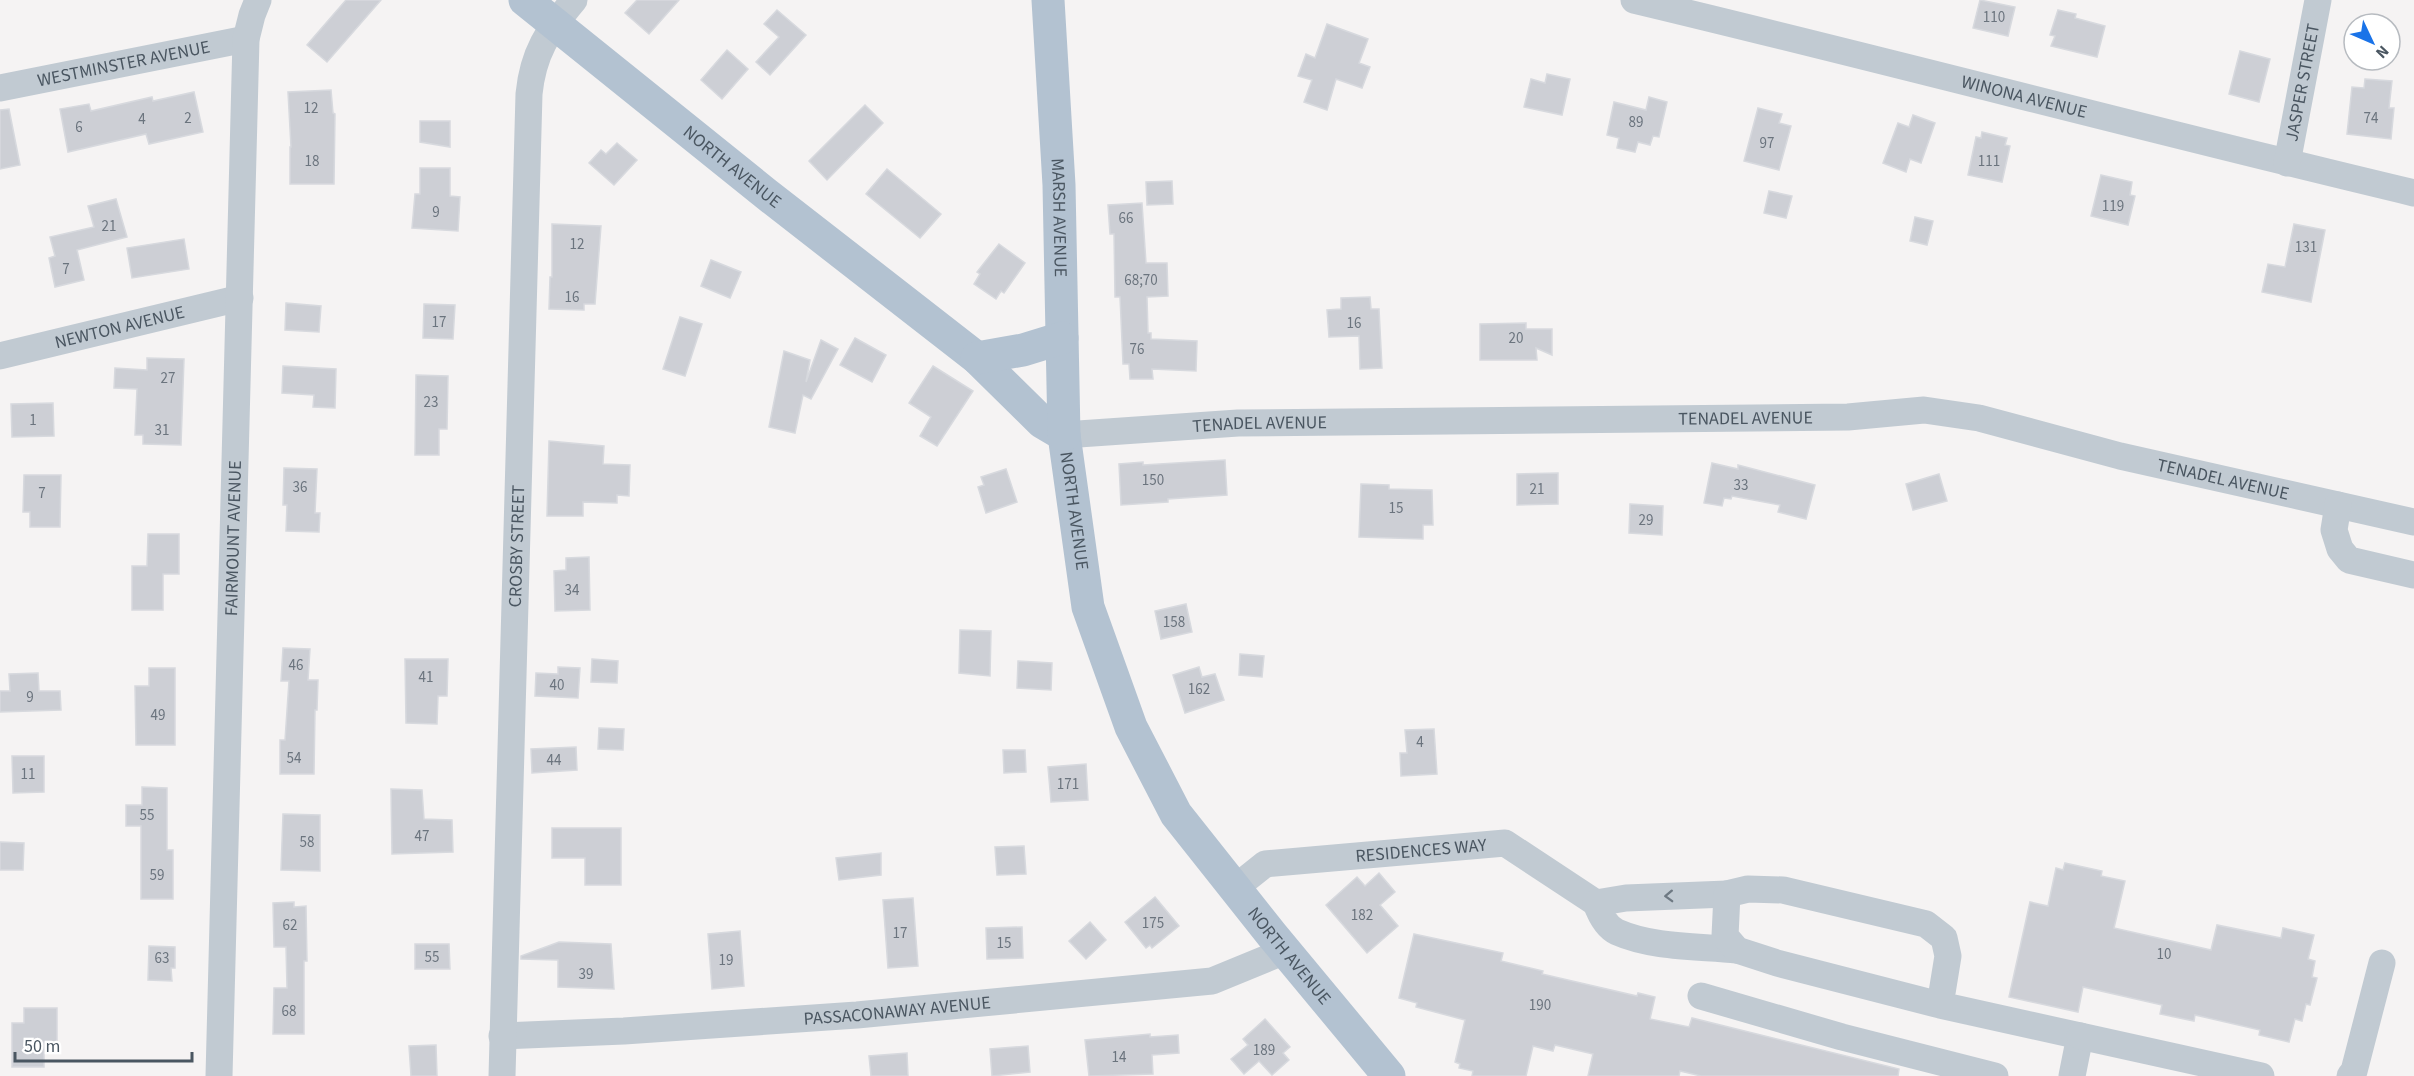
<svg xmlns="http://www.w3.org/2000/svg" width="2414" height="1076" font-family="'Source Sans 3',sans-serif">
<rect width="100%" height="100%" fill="#f5f3f3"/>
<g fill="#cdcfd5" stroke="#d7d9de" stroke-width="1.5">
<path d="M346,0h35l-54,62 -20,-17z"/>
<path d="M637,0h42l-30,34 -24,-21z"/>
<path d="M1980,0l35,7 -7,29 -35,-8z"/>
<path d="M777,10l29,25 -36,40 -14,-13 23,-25 -15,-13z"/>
<path d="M2058,10l18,4 -1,4 30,8 -8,31 -46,-11 4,-10 -5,-1z"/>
<path d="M1327,24l41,15 -9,24 11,4 -8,21 -26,-9 -9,31 -23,-8 8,-22 -14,-4 8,-22 9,4z"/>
<path d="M727,50l21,19 -26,30 -21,-19z"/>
<path d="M2240,51l30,8 -11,43 -30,-8z"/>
<path d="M1547,74l23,5 -8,36 -38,-8 7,-28 14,4z"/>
<path d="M2365,79l27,2 -3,27h5l-3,31 -44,-5 5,-47 12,1z"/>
<path d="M331,90l2,23 2,1 -1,70h-44v-37h1l-3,-55z"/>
<path d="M194,92l9,40 -54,12 -3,-10 -78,18 -8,-43 29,-5 2,7 61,-14 1,4z"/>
<path d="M1649,97l18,5 -8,35 -6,-1 -3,9 -12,-3 -3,10 -18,-4 2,-10 -12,-3 7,-33 32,8z"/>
<path d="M865,105l18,18 -56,57 -18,-19z"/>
<path d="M1758,108l24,6 -3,9 12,3 -12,44 -35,-9z"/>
<path d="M9,109l11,56 -20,4v-59z"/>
<path d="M1913,115l22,8 -14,40 -11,-4 -4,13 -23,-9 15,-40 11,4z"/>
<path d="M420,121h30v26l-30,-5z"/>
<path d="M1982,132l25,6 -2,7 5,1 -8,36 -34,-7 8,-38 5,1z"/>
<path d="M617,143l20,17 -23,25 -25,-22 12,-13 5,4z"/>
<path d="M420,168h30v28l10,1 -2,34 -46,-3 3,-34h5z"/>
<path d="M887,169l54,45 -21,24 -54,-44z"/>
<path d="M2101,175l31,7 -2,13 5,1 -7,29 -37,-9z"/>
<path d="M1172,181l1,23 -26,1 -1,-23z"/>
<path d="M1769,191l23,5 -6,22 -22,-5z"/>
<path d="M116,199l11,38 -50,13 7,30 -29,7 -6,-29 6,-2 -5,-19 44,-10 -6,-21z"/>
<path d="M1142,203l4,60h21l1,33 -21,1 1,36h3v6l46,2 -1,30 -44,-2 1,10h-23l-1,-15h-6l-3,-67h-5l-1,-63h-4l-2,-29z"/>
<path d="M1915,217l18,4 -6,24 -17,-4z"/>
<path d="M552,224l49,2 -6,78h-11v6l-35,-1 1,-32h2z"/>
<path d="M2294,224l31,6 -14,72 -49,-10 6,-28 17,3z"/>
<path d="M184,239l5,30 -57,9 -5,-30z"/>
<path d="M999,244l26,19 -21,30 -3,-2 -5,8 -22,-15 6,-10 -3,-2z"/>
<path d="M711,260l30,12 -11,26 -29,-12z"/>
<path d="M1370,297l1,12h8l3,59 -22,1 -1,-33 -30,1 -2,-27 14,-1v-11z"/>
<path d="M286,303l35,3 -2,26 -34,-2z"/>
<path d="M424,304l31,1 -2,34 -30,-1z"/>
<path d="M680,317l22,7 -17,52 -22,-7z"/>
<path d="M1526,323v6h26v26l-16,-7 1,12h-57v-36z"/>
<path d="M855,338l31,17 -14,27 -32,-17z"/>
<path d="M821,340l17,9 -27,50 -8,-4 -8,38 -26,-6 15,-76 26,9 -4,22z"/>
<path d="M147,358l37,1 -3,86 -38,-1v-9h-8l2,-46 -23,-1 1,-20 32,2z"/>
<path d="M283,366l53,3 -1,39 -22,-1 1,-12 -32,-2z"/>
<path d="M933,366l40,25 -36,55 -17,-10 11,-19 -22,-14z"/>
<path d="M416,375l32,1 -1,53h-8v26h-24z"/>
<path d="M53,403l1,33 -42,1 -1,-33z"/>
<path d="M549,441l55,5 -1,18 27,1 -1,31 -12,-1v8l-34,-1v14h-36z"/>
<path d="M1225,460l2,35 -59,4v3l-47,3 -2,-41 24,-2v3z"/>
<path d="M1712,463l26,6v-4l77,20 -9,34 -28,-7 2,-7 -48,-9 -1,3 -7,-1 -2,8 -18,-3z"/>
<path d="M284,468l33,1 -2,44h5l-1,19 -33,-1 1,-26h-4z"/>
<path d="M1006,469l11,33 -31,11 -8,-26 6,-2 -3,-8z"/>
<path d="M1558,473v31l-41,1v-31z"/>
<path d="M1939,474l8,27 -34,9 -7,-26z"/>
<path d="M24,475h37l-1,52h-30v-15h-7z"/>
<path d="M1361,484l28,1v4l43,1 1,35h-10v14l-64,-2z"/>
<path d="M1630,504l33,2 -1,29 -33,-2z"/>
<path d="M148,534h31v40h-16v36h-31v-44h15z"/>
<path d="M589,557l1,53 -35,1 -1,-40 12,-1v-12z"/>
<path d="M1186,604l6,28 -31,7 -6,-28z"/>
<path d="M960,630l31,1 -1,45 -31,-3z"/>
<path d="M283,648l27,1 -2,31h10l-1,30h-2l-1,64h-34v-34h5l4,-59h-8z"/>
<path d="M1240,654l24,2 -2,21 -23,-2z"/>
<path d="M405,659h43l-1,37h-9l-1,28 -31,-1z"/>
<path d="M592,659l26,2 -1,22 -26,-1z"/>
<path d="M1018,661l34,2 -1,27 -34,-2z"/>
<path d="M558,667l22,1 -2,30 -43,-2 1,-23 22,1z"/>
<path d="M1199,667l3,10 13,-3 9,26 -39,13 -12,-38z"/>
<path d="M149,668h26v77h-39l-1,-59h14z"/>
<path d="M38,673l1,18h21l1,19 -61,2v-21h10l-1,-17z"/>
<path d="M599,728l25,1 -1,21 -25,-1z"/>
<path d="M1434,729l3,45 -36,2 -1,-23h7l-2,-23z"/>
<path d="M576,747l1,23 -45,3 -1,-24z"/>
<path d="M1003,750h22l1,22 -22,1z"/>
<path d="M12,756h32v36l-31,1z"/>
<path d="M1086,764l2,36 -37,2 -3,-35z"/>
<path d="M142,787l25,1v62h6v49h-32v-73h-15v-21h16z"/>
<path d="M391,789l31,1 2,29 28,1 1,32 -61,2z"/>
<path d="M283,814l37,1v56l-39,-1z"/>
<path d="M552,828h69v57h-36v-27h-33z"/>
<path d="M0,842l24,1 -1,27h-23z"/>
<path d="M1024,846l2,28 -29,1 -2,-28z"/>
<path d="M881,853v22l-42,5 -3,-22z"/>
<path d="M2065,863l37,8 -1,5 24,5 -11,47 97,22 6,-25 64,13 2,-10 31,7 -6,24 7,2 -3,16 5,1 -7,27 -4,-1 -4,17 -7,-2 -6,23 -30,-7 1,-5 -65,-15 -1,6 -34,-7 2,-9 -79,-18 -5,25 -69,-15 21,-95 18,4 8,-38 7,2z"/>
<path d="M1379,873l16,19 -15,13 18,21 -31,27 -41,-48 31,-28 8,9z"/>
<path d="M1155,897l24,29 -27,22 -2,-3 -4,3 -21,-26z"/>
<path d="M913,898l5,68 -30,2 -5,-68z"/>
<path d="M294,902v5l12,-1 1,55h-3v73h-31l1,-46h13l-1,-41h-12l-1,-44z"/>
<path d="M1090,922l16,18 -20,19 -17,-18z"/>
<path d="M1022,927l1,31 -36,1 -1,-31z"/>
<path d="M740,931l4,55 -32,3 -4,-55z"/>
<path d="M1414,934l89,19 -2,8 42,10 -1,3 95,22 1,-3 17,4 -5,22 39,8 3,-9 207,51 -1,7h-197l-21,-5 -1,5h-91l5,-22 -38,-9 -2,6 -20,-5 -7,30h-54l1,-5 -14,-3 1,-4 -5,-2 10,-42 -49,-13 1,-4 -18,-5z"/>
<path d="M559,942l52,2 3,45 -56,-2v-27l-37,-1v-3z"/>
<path d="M415,944h34l1,25h-35z"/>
<path d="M149,946l26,1v21h-4l1,13 -24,-1z"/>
<path d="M24,1008h33v34h-13v25h-32v-44h12z"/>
<path d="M1265,1019l25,28 -7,6 6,7 -17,15 -13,-14 -15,13 -13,-15 17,-14 -5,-6z"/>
<path d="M1150,1034v3l28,-2 1,18 -27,2 1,19 -64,2 -4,-36z"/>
<path d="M436,1045l1,31h-26l-2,-30z"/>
<path d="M1028,1046l2,26 -38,4 -2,-27z"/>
<path d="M907,1053l1,23h-37l-2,-20z"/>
</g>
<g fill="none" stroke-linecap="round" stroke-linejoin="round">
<g stroke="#c1cad2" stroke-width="27">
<path id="s1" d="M1634,0c260,62 519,131 780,193"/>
<path id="s2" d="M0,88l246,-49"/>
<path id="s3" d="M2287,163l31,-163"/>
<path id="s4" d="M0,356l240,-58"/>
<path id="s5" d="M1064,435l174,-12 610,-6 76,-7 55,8 141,38 294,66"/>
<path d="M2338,505l-4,25 6,19 9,11 65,15"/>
<path id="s6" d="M1235,888l30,-24 240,-21 91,60"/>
<path d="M1727,894l-101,4 -30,5c4,11 10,24 21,29 36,16 82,14 120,18"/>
<path d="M1701,996l141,41 153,39"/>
<path d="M1940,1005l8,-49 -4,-18 -18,-14 -143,-34 -35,-1 -21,5 -2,42 12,14 40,13 163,42 140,31 -8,40"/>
<path id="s7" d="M502,1036l122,-5 233,-16 355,-34 73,-30"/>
<path d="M2080,1036l181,40"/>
<path id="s8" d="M219,1076l27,-1037 6,-24 6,-15"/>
<path id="s9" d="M502,1076l27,-982c4,-41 19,-63 45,-94"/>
<path d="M2350,1076l4,-5 28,-108"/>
</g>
<g stroke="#b3c2d1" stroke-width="33">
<path id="s10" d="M525,0l240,193 212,165 65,64 22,13 24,172 43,120 45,87 96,121 117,141"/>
<path id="s11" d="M1048,0l11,185 5,250"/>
<path d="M977,358l46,-8 39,-12"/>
</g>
</g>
<defs><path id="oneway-chevron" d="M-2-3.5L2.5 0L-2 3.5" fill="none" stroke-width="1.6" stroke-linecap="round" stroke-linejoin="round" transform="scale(1.5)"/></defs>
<use stroke="#6e7983" href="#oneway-chevron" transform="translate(1669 896) rotate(178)"/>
<g text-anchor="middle" stroke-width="4.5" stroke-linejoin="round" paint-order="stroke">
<g font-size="15" fill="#6b747e">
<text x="1994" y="22">110</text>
<text x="311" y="113">12</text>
<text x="188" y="123">2</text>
<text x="2371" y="123">74</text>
<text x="142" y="124">4</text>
<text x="1636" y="127">89</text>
<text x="79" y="132">6</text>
<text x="1767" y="148">97</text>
<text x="312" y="166">18</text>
<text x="1989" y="166">111</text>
<text x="2113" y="211">119</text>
<text x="436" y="217">9</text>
<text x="1126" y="223">66</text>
<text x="109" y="231">21</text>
<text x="577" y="249">12</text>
<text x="2306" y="252">131</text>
<text x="66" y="274">7</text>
<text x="1141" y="285">68;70</text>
<text x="572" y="302">16</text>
<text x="439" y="327">17</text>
<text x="1354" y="328">16</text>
<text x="1516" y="343">20</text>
<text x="1137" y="354">76</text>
<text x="168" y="383">27</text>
<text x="431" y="407">23</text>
<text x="33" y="425">1</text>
<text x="162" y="435">31</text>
<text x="1153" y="485">150</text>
<text x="1741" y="490">33</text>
<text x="300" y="492">36</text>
<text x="1537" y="494">21</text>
<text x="42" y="498">7</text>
<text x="1396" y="513">15</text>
<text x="1646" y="525">29</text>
<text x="572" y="595">34</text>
<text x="1174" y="627">158</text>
<text x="296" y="670">46</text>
<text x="426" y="682">41</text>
<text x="557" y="690">40</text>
<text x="1199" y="694">162</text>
<text x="30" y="702">9</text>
<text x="158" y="720">49</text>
<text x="1420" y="747">4</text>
<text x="294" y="763">54</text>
<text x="554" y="765">44</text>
<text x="28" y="779">11</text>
<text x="1068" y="789">171</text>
<text x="147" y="820">55</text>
<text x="422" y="841">47</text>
<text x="307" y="847">58</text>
<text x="157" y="880">59</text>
<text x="1362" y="920">182</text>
<text x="1153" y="928">175</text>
<text x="290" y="930">62</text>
<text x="900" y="938">17</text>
<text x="1004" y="948">15</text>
<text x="2164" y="959">10</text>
<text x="432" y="962">55</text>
<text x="162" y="963">63</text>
<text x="726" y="965">19</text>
<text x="586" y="979">39</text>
<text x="1540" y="1010">190</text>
<text x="289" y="1016">68</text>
<text x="1264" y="1055">189</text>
<text x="1119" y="1062">14</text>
</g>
<g font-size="18" fill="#4a5661" stroke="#fff">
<text dy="6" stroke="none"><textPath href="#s2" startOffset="126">WESTMINSTER AVENUE</textPath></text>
<text dy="6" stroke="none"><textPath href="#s3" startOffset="82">JASPER STREET</textPath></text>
<text dy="6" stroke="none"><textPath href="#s1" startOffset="402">WINONA AVENUE</textPath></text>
<text dy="6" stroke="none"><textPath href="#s10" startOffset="266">NORTH AVENUE</textPath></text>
<text dy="6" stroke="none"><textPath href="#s11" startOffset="218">MARSH AVENUE</textPath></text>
<text dy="6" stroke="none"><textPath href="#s4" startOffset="123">NEWTON AVENUE</textPath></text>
<text dy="6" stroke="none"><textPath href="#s5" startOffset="682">TENADEL AVENUE</textPath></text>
<text dy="6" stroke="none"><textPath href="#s5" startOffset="196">TENADEL AVENUE</textPath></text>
<text dy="6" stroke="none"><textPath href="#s5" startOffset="1168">TENADEL AVENUE</textPath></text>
<text dy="6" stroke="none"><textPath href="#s10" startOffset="770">NORTH AVENUE</textPath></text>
<text dy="6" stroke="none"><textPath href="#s8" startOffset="538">FAIRMOUNT AVENUE</textPath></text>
<text dy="6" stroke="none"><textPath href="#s9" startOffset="530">CROSBY STREET</textPath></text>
<text dy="6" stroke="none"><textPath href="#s6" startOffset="195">RESIDENCES WAY</textPath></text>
<text dy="6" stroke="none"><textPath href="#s10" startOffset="1274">NORTH AVENUE</textPath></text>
<text dy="6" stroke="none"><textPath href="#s7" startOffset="396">PASSACONAWAY AVENUE</textPath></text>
</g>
</g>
<g transform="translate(2372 42) rotate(134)"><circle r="28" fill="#ffffff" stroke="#b7bbc0" stroke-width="1.5"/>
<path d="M0-4.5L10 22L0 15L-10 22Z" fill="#1a73e8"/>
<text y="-9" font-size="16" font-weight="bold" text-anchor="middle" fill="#4a5661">N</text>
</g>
<path d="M15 1052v9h177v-9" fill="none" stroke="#4a5661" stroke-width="3"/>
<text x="24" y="1052" font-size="18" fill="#4a5661" stroke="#ffffff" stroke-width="4.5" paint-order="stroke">50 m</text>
</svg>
